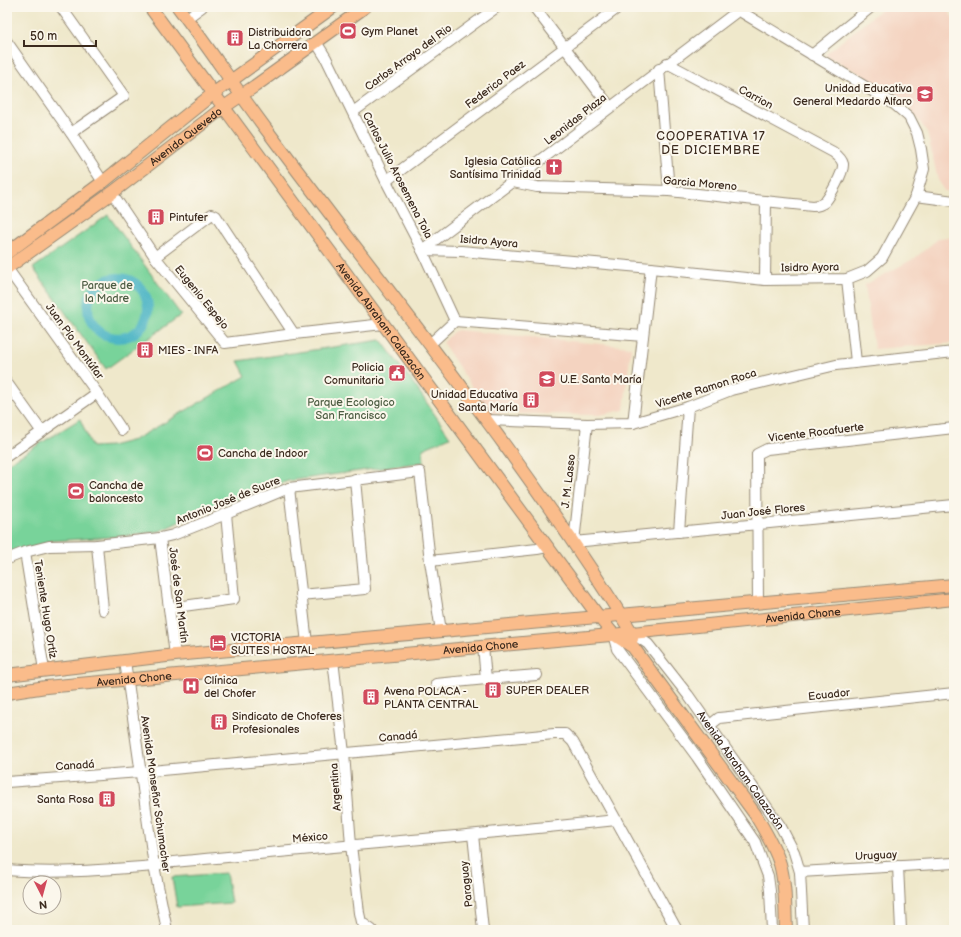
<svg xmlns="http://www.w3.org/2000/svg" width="961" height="937" font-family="'Balsamiq Sans',sans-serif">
<rect width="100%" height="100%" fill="#fbf7ec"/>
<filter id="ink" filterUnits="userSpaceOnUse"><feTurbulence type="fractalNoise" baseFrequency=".025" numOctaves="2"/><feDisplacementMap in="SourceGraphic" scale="8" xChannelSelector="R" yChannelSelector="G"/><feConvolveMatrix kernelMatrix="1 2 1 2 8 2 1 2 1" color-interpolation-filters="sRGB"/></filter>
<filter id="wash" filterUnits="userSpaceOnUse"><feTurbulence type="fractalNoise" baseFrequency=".012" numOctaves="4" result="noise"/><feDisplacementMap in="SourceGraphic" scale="16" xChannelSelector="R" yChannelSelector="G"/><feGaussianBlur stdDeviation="0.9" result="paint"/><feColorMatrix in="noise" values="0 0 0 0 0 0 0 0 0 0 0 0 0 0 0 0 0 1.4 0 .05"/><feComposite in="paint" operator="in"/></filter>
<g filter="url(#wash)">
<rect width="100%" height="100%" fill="#efe8cb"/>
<g fill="#f4d3c0">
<path d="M884,7h63l7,14v171l-10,-1 -6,-11 -11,-48 -22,-31 -18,-13 -62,-33z"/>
<path d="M954,237v106l-80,6 -9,-64 50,-27 24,-20z"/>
<path d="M458,330l173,17 -7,63 -25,5 -110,-2 -46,-70 10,-11z"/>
</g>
<g fill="#78d39a" stroke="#5a7e5c">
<path d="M108,215l73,100 -75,54 -73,-101z"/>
<path d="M381,340l37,50 32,47 -27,12 1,13 -136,19 -90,32 -38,18 -33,5 -76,5 -44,17v-94l73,-45 12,28 19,-1 23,-6 112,-64 -8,-15z"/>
<path d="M226,873l5,30 -54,4 -5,-30z"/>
</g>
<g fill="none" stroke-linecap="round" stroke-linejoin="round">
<circle stroke="#48b4c4" stroke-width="10" cx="118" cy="308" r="30"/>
</g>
</g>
<g filter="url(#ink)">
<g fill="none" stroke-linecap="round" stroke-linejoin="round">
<g stroke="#958974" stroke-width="12">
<g id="minor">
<path d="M61,7l63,89 -53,37"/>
<path d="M534,7l76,100"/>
<path d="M187,18l15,-11"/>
<path d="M7,42l64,91 32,49"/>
<path d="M316,42l10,16 60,123 36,69 33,71"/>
<path d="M812,55l59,-48"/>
<path d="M659,69l10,122"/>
<path d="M353,112l144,-105"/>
<path d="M386,181l233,-174"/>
<path d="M513,182l24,5 132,4 144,15c4,0 8,-1 12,-4 5,-6 19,-30 18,-38 -1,-5 -6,-9 -10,-12l-166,-89"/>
<path d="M112,193l43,64 70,86 69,-9 89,-10"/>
<path d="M916,196l38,5"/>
<path d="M422,250l39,1 190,17 114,12 82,-1 20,-8 15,-13 34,-62 8,-27 -3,-20 -4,-16 -8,-16 -15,-13 -156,-94 -2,-3"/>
<path d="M422,250l321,-243"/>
<path d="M155,257l53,-40 4,-3 4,2 78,118"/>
<path d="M7,268l90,125 25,37"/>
<path d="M847,279l9,83"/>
<path d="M765,280l1,-79"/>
<path d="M430,344l25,-23 188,15"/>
<path d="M7,383l35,49"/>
<path d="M487,420l100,4 46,-1 55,-16 43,-17 105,-25 118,-13"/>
<path d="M633,423l18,-155"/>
<path d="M587,424l-13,118 380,-37"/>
<path d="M7,456l90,-63"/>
<path d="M289,488l18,155"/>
<path d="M679,532l9,-125"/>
<path d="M160,538l15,117"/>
<path d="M97,545l6,65"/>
<path d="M25,552l19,118"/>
<path d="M7,559l18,-7 24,-6 48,-1 63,-7 13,-3 53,-21 63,-26 131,-16 10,89 11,70"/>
<path d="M430,561l107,-12 10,-2"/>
<path d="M301,595l64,-6 -10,-110"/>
<path d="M758,603l-1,-149 10,-5 187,-21"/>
<path d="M169,608l65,-9 -8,-85"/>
<path id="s1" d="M632,633l16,11 40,51 93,132 13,25 6,20 3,58"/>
<path d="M613,634l4,15 80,108 58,85 13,34 2,15 2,39"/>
<path d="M333,660l11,93 7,92 8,68 2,9 11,8"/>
<path d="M125,661l21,149 8,56 13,64"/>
<path d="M486,679l51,-4"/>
<path d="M436,684l50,-5 -3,-33"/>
<path d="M709,726l10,-8 235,-25"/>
<path d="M7,782l133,-10 414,-38h11l8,8 104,188"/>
<path d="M473,835l10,95"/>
<path d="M898,866l3,64"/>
<path d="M7,870c49,4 98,0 147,-4l10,-3c151,-15 302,-27 452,-43"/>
<path d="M800,872l154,-9"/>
</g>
</g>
<g stroke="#958974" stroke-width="14">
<g id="major">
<path id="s2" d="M150,7l449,610 14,17 20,13 122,167c9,16 20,33 25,50 6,21 5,44 6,66"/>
<path d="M178,7c31,41 60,85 91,126 123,165 254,324 363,500v6"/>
<path d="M7,253l96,-71 111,-89 119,-86"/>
<path id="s3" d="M7,268l105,-75 112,-86 31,-21 110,-79"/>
<path d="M7,675l168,-20 779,-70"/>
<path id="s4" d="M7,693l39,-6 586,-54 322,-34"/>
</g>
</g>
<use href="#minor" stroke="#fff" stroke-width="10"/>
<use href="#major" stroke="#fabc8b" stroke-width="12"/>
</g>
</g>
<defs>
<g id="stadium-square" transform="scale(0.9)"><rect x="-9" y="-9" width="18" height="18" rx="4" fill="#d1495b" stroke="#fbf7ec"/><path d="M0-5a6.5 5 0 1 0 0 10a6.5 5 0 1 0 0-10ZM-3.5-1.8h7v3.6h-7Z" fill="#fff"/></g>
<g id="building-square" transform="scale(0.9)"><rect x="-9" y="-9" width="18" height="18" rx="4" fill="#d1495b" stroke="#fbf7ec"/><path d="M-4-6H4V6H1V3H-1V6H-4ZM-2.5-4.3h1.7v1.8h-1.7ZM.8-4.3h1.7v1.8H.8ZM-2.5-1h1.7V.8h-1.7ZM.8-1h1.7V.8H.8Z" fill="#fff"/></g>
<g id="school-square" transform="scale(0.9)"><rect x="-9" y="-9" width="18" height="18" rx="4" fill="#d1495b" stroke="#fbf7ec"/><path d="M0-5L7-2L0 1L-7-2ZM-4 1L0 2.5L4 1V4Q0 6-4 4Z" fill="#fff"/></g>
<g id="church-square" transform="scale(0.9)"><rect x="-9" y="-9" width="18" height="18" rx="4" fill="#d1495b" stroke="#fbf7ec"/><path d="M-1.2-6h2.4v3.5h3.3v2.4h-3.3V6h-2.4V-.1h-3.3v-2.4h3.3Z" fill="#fff"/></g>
<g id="civic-square" transform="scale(0.9)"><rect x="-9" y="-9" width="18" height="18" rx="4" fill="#d1495b" stroke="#fbf7ec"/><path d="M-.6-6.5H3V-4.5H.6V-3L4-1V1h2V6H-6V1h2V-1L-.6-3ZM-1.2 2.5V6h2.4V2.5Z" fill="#fff"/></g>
<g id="hotel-square" transform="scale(0.9)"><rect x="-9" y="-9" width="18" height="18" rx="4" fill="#d1495b" stroke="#fbf7ec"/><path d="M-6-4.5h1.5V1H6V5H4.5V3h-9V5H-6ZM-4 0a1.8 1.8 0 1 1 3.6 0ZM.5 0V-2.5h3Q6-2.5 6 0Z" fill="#fff"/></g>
<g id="hospital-square" transform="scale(0.9)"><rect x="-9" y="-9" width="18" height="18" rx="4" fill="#d1495b" stroke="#fbf7ec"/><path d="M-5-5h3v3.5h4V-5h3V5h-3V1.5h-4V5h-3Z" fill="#fff"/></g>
</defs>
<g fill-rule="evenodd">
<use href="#stadium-square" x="348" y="31"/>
<use href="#building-square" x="235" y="38"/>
<use href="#school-square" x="925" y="94"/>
<use href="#church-square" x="554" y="167"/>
<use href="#building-square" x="156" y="217"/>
<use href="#building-square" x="145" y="350"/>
<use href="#civic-square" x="397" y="373"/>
<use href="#school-square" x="547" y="379"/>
<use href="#building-square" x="531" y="400"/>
<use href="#stadium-square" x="205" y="453"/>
<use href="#stadium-square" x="76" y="491"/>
<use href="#hotel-square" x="218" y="643"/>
<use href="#hospital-square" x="191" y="686"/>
<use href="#building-square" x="493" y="690"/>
<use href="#building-square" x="371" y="697"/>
<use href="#building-square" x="219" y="722"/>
<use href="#building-square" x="107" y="799"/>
</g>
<g text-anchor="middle" stroke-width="4" stroke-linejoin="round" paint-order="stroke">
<g font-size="11" fill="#3b2a1e" stroke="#fbf7ec" text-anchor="start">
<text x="361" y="35">Gym Planet</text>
<text x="248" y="36">Distribuidora<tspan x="248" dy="13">La Chorrera</tspan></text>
<text x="912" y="92" text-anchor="end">Unidad Educativa<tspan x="912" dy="13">General Medardo Alfaro</tspan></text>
<text x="541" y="165" text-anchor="end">Iglesia Católica<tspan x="541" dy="13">Santísima Trinidad</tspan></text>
<text x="169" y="221">Pintufer</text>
<text x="158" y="354">MIES - INFA</text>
<text x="384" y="371" text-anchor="end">Policia<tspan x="384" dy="13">Comunitaria</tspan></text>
<text x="560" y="383">U.E. Santa María</text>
<text x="518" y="398" text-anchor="end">Unidad Educativa<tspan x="518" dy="13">Santa María</tspan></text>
<text x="218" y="457">Cancha de Indoor</text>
<text x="89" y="489">Cancha de<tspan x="89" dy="13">baloncesto</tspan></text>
<text x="231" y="641">VICTORIA<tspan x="231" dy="13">SUITES HOSTAL</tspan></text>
<text x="204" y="684">Clínica<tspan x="204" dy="13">del Chofer</tspan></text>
<text x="506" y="694">SUPER DEALER</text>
<text x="384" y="695">Avena POLACA -<tspan x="384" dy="13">PLANTA CENTRAL</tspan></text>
<text x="232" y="720">Sindicato de Choferes<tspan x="232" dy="13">Profesionales</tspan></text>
<text x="94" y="803" text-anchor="end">Santa Rosa</text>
</g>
<g font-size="11" fill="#3b2a1e" stroke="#fbf7ec">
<text transform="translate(408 57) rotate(-36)" y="4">Carlos Arroyo del Rio</text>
<text transform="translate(495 84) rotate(-37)" y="4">Federico Paez</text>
<text transform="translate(756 97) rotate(28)" y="4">Carrion</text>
<text transform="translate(575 119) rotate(-38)" y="4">Leonidas Plaza</text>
<text dy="4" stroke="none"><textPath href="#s3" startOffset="222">Avenida Quevedo</textPath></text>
<text transform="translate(398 175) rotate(63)" y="4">Carlos Julio Arosemena Tola</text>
<text transform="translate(700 183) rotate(5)" y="4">Garcia Moreno</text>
<text transform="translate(489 241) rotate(5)" y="4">Isidro Ayora</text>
<text transform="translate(810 267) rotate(-1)" y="4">Isidro Ayora</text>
<text transform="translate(202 297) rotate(51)" y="4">Eugenio Espejo</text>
<text dy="4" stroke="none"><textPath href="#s2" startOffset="390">Avenida Abraham Calazacón</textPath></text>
<text transform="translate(75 341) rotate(54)" y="4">Juan Pío Montúfar</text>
<text transform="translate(706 388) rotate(-18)" y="4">Vicente Ramon Roca</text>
<text transform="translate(816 432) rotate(-7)" y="4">Vicente Rocafuerte</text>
<text transform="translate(568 481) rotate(-83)" y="4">J. M. Lasso</text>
<text transform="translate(228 500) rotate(-22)" y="4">Antonio José de Sucre</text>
<text transform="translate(763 511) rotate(-6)" y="4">Juan José Flores</text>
<text transform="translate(179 595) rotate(83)" y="4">José de San Martín</text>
<text transform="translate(46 609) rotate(81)" y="4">Teniente Hugo Ortíz</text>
<text dy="4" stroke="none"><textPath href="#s4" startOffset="800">Avenida Chone</textPath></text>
<text dy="4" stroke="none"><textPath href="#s4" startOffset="476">Avenida Chone</textPath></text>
<text dy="4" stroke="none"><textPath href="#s4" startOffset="128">Avenida Chone</textPath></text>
<text transform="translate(829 694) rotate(-6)" y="4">Ecuador</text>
<text transform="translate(398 736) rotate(-5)" y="4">Canadá</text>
<text transform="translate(75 765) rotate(-4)" y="4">Canadá</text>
<text dy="4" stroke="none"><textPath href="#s1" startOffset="176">Avenida Abraham Calazacón</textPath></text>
<text transform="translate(335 787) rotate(-94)" y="4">Argentina</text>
<text transform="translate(156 794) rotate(82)" y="4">Avenida Monseñor Schumacher</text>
<text transform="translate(310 837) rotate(-5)" y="4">México</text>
<text transform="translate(876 855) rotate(-3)" y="4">Uruguay</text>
<text transform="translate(466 884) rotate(-96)" y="4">Paraguay</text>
</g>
<g font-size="11" fill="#4d5d43" stroke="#fbf7ec">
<text x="107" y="289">Parque de<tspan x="107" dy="13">la Madre</tspan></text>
<text x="351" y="406">Parque Ecologico<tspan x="351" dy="13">San Francisco</tspan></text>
</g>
<g font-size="12" letter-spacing="1" fill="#3b2a1e" stroke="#fbf7ec">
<text x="711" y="140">COOPERATIVA 17<tspan x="711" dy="14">DE DICIEMBRE</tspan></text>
</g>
</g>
<rect width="961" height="937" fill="none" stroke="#fbf7ec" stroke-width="24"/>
<g transform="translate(42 895) rotate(174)"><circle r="19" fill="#fbf7ec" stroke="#aea59a"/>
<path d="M0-3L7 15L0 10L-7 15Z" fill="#d1495b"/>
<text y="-6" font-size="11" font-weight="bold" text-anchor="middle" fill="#3b2a1e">N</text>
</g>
<path d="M24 40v6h72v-6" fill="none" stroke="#3b2a1e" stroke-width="2"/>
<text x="30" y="40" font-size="12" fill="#3b2a1e" stroke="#fbf7ec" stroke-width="3" paint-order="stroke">50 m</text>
</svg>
